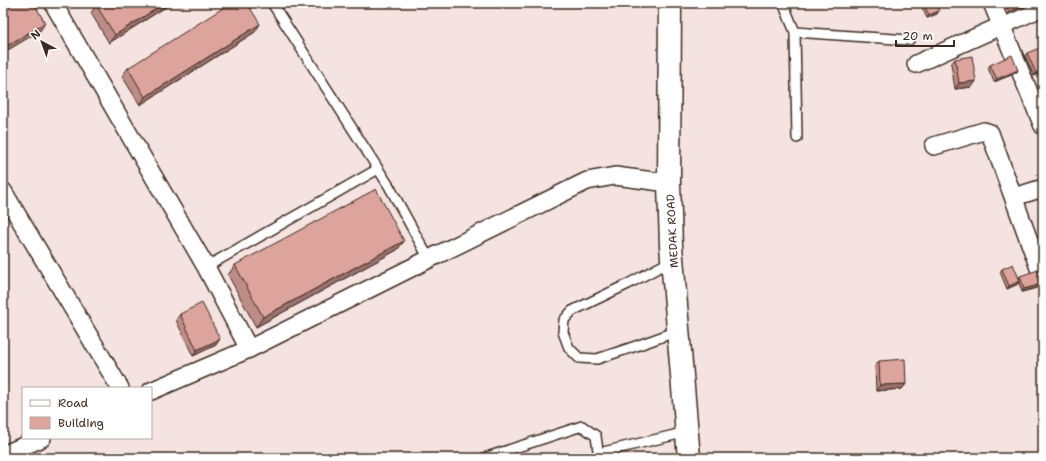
<svg xmlns="http://www.w3.org/2000/svg" width="1046" height="461" font-family="'Shantell Sans',sans-serif">
<rect width="100%" height="100%" fill="#f5e3e2"/>
<filter id="ink" filterUnits="userSpaceOnUse"><feTurbulence type="fractalNoise" baseFrequency=".025" numOctaves="2"/><feDisplacementMap in="SourceGraphic" scale="8" xChannelSelector="R" yChannelSelector="G"/><feConvolveMatrix kernelMatrix="1 2 1 2 8 2 1 2 1" color-interpolation-filters="sRGB"/></filter>
<g filter="url(#ink)">
<g fill="none" stroke-linecap="round" stroke-linejoin="round">
<g stroke="#3b2a1e" stroke-width="12">
<g id="lane">
<path d="M272,3l117,183 40,73"/>
<path d="M783,3l12,29 2,106"/>
<path d="M795,32l114,8"/>
<path d="M671,261l-43,23 -56,27 -8,9 -1,12 6,16 10,10 18,1 39,-13 42,-15"/>
<path d="M206,267l172,-98"/>
<path d="M599,453l88,-21"/>
<path d="M484,458l98,-32 14,10 3,22"/>
</g>
</g>
<g stroke="#3b2a1e" stroke-width="20">
<g id="street">
<path d="M53,3l153,264 43,82 180,-90 158,-78 28,-5 54,7"/>
<path d="M992,3l51,123"/>
<path d="M916,64l127,-57"/>
<path d="M934,146l50,-15 6,2 53,146"/>
<path d="M3,191l117,197"/>
<path d="M1014,197l29,-9"/>
<path d="M151,391l98,-42"/>
<path d="M3,455l39,-17"/>
</g>
</g>
<g stroke="#3b2a1e" stroke-width="25">
<path id="primary" d="M670,3l-1,180 2,63 18,212"/>
</g>
<use href="#lane" stroke="#fff" stroke-width="9"/>
<use href="#street" stroke="#fff" stroke-width="17"/>
<use href="#primary" stroke="#fff" stroke-width="22"/>
</g>
<g fill="#be8c87" stroke="#3b2a1e">
<path d="M172,3l-63,40 -18,-30 5,-8z"/>
<path d="M921,3h14l2,11 -10,4 -7,-14z"/>
<path d="M1001,3h27l-2,4 -19,8z"/>
<path d="M255,32l-115,73 -18,-29 6,-8z"/>
<path d="M1043,50v22l-9,4 -9,-20 2,-3z"/>
<path d="M955,59l21,22 -4,6 -17,2 -4,-25z"/>
<path d="M990,65l28,5 -2,3 -22,9 -6,-14z"/>
<path d="M404,241l-7,9 -141,77 -28,-52 7,-10z"/>
<path d="M1002,269l17,9 1,-2 20,11 -18,5 -3,-9 -1,1 -11,5 -7,-17z"/>
<path d="M180,314l36,31 -23,11 -17,-36z"/>
<path d="M879,361l27,23 -4,5 -26,2 -1,-25z"/>
</g>
<g fill="#9b726e" stroke="#3b2a1e">
<path d="M165,3h7l-63,40 6,-8z"/>
<path d="M1028,4l-2,3 -19,8 2,-3z"/>
<path d="M939,11l-2,3 -10,4 2,-3z"/>
<path d="M45,23l-5,8 -37,22v-5z"/>
<path d="M260,24l-5,8 -115,73 5,-8z"/>
<path d="M1018,70l-2,3 -22,9 3,-3z"/>
<path d="M1043,70v2l-9,4 2,-3z"/>
<path d="M976,81l-4,6 -17,2 4,-6z"/>
<path d="M404,241l-7,9 -141,77 7,-10z"/>
<path d="M1020,281l-2,3 -11,5 2,-3z"/>
<path d="M1042,284l-2,3 -18,5 2,-3z"/>
<path d="M220,339l-4,6 -23,11 4,-6z"/>
<path d="M906,384l-4,5 -26,2 4,-6z"/>
</g>
<g fill="#dda39d" stroke="#3b2a1e">
<path d="M3,3h31l11,20 -42,25z"/>
<path d="M100,3h65l-50,32 -19,-30z"/>
<path d="M231,3h16l13,21 -115,73 -17,-29z"/>
<path d="M923,3h12l4,8 -10,4z"/>
<path d="M1004,3h24v1l-19,8z"/>
<path d="M1042,47l1,3v20l-7,3 -9,-20z"/>
<path d="M1012,55l6,15 -21,9 -7,-14z"/>
<path d="M972,56l4,25 -17,2 -4,-24z"/>
<path d="M376,189l28,52 -141,76 -28,-52z"/>
<path d="M1013,264l7,17 -11,5 -7,-17z"/>
<path d="M1038,270l4,14 -18,5 -4,-13z"/>
<path d="M202,303l18,36 -23,11 -17,-36z"/>
<path d="M905,359l1,25 -26,1 -1,-24z"/>
</g>
</g>
<g text-anchor="middle" stroke-width="3.5" stroke-linejoin="round" paint-order="stroke">
<g font-size="11" fill="#3b2a1e" stroke="#fff">
<text transform="translate(672 231) rotate(-93)" y="4">MEDAK ROAD</text>
</g>
</g>
<rect width="1046" height="461" fill="none" stroke="#fff" stroke-width="16"/>
<rect x="8" y="8" width="1030" height="445" fill="none" stroke="#3b2a1e" stroke-width="1.5" filter="url(#ink)"/>
<rect x="22" y="387" width="130" height="52" fill="#ffffff" stroke="#b1aaa5"/>
<rect x="30" y="400" width="20" height="6" fill="#ffffff" stroke="#b1aaa5"/>
<text x="58" y="407" font-size="12" fill="#3b2a1e">Road</text>
<rect x="30" y="417" width="20" height="12" fill="#dda39d" stroke="#b1aaa5"/>
<text x="58" y="427" font-size="12" fill="#3b2a1e">Building</text>
<g transform="translate(42 42) rotate(319)" stroke="#ffffff" stroke-width="3" paint-order="stroke">
<path d="M0-3L7 15L0 10L-7 15Z" fill="#3b2a1e"/>
<text y="-6" font-size="11" font-weight="bold" text-anchor="middle" fill="#3b2a1e">N</text>
</g>
<path d="M896 40v6h58v-6" fill="none" stroke="#3b2a1e" stroke-width="2"/>
<text x="902" y="40" font-size="12" fill="#3b2a1e" stroke="#ffffff" stroke-width="3" paint-order="stroke">20 m</text>
</svg>
